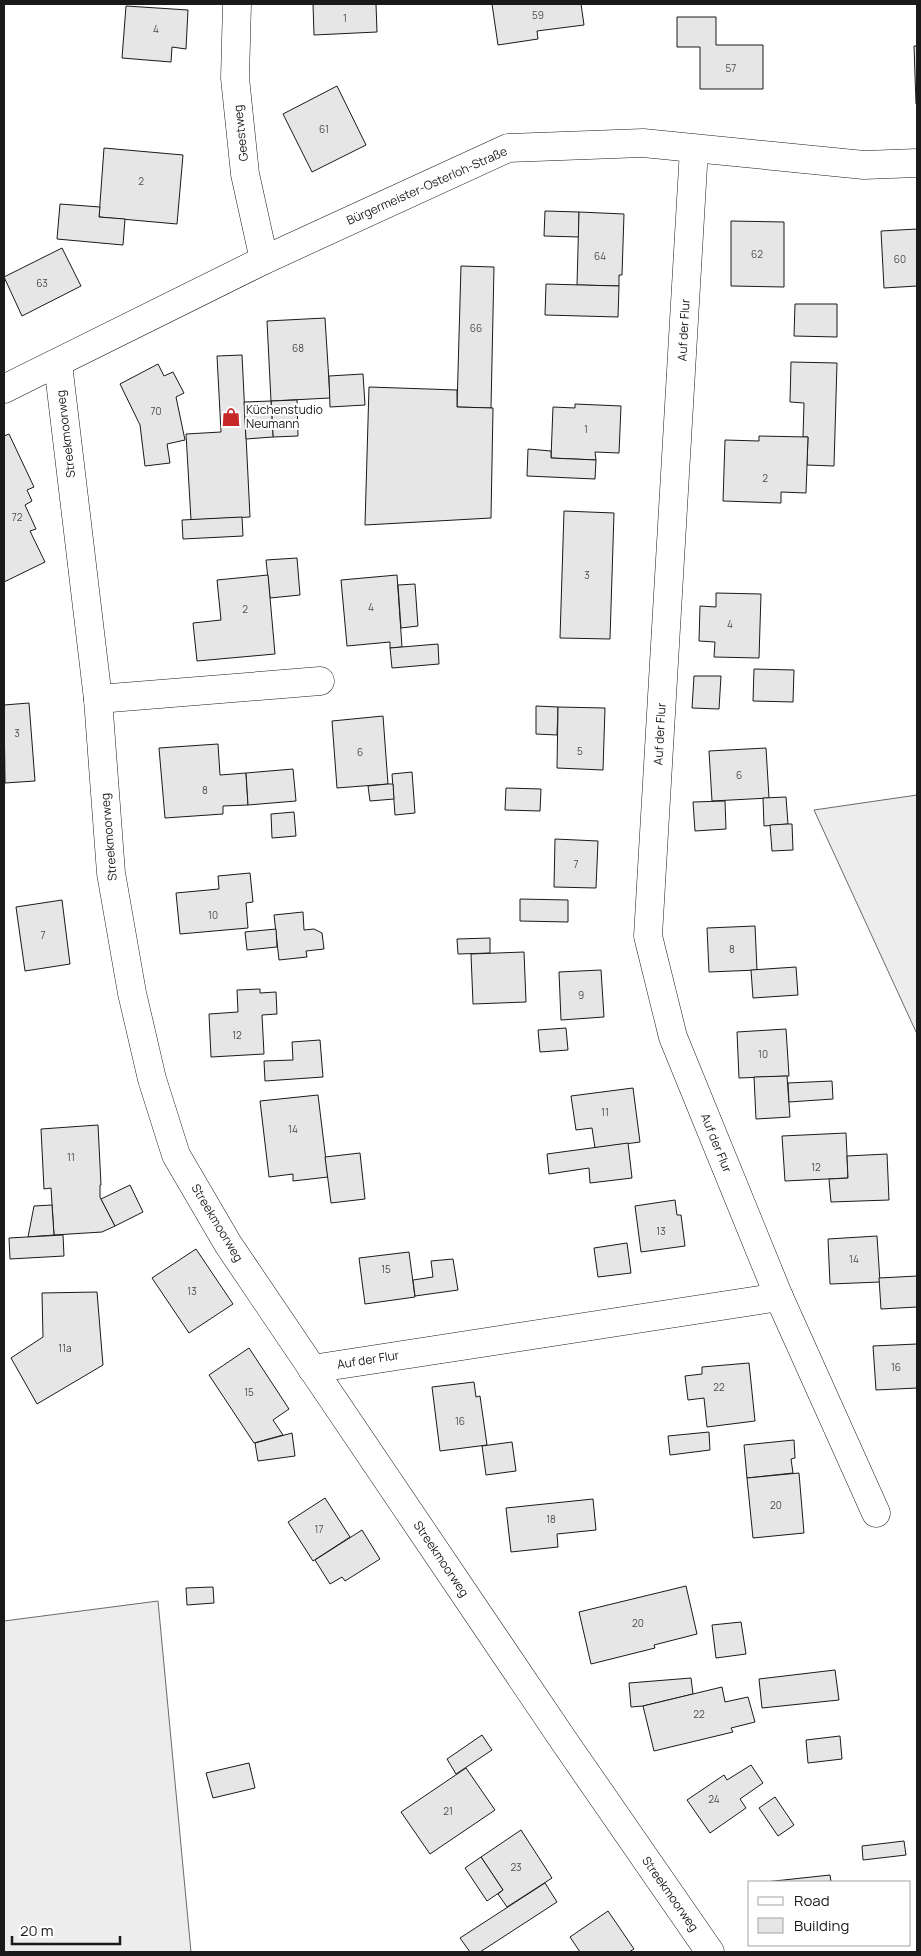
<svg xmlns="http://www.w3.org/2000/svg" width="921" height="1956" font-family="Manrope,sans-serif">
<rect width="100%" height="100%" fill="#fff"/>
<g fill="#ededed" stroke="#6a6a6a">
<path d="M917,795v239l-103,-224z"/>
<path d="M158,1601l33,351h-187v-331z"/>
</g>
<g fill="#e6e6e6" stroke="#1a1a1a">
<path d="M313,4h63l1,28 -63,3z"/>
<path d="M492,4h89l3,21 -47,6 1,8 -40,6z"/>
<path d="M126,6l62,4 -2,39 -14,-2 -1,15 -49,-4z"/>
<path d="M677,17h39v28h47v44h-63v-42h-23z"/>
<path d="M914,46h3v58h-1z"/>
<path d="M337,86l29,59 -54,27 -29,-58z"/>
<path d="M104,148l79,7 -6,69 -78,-7z"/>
<path d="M60,204l40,3 -1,10 26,2 -2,26 -66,-6z"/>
<path d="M545,211l34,1v25l-35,-1z"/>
<path d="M579,212l45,2 -2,61h-3v11l-42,-1z"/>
<path d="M731,221l53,1v65l-53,-1z"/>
<path d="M917,229v57l-33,2 -3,-57z"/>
<path d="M62,248l19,38 -59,30 -18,-39z"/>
<path d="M461,266l33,1 -3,141 -34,-1z"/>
<path d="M546,284l73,2 -1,31 -73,-2z"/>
<path d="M795,304h42v33l-43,-1z"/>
<path d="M325,318l5,80 -59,3 -4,-80z"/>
<path d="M242,355l8,162 -59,3 -5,-86 35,-2 -4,-76z"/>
<path d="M791,362l46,1 -3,103 -27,-1 1,-28h-5l1,-34 -14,-1z"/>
<path d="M158,364l6,12 9,-4 11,21 -8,4 9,43 -18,4 3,19 -25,3 -5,-41 -20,-41z"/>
<path d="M363,374l2,31 -35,2 -1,-31z"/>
<path d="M369,387l88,3v17l36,1 -2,110 -126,7z"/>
<path d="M297,400l1,36 -25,1 -2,-36z"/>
<path d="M271,401l2,36 -27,2 -2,-37z"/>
<path d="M575,404l46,2 -2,47 -24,-1 1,8 -45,-2 2,-51 22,1z"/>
<path d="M9,434l25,53 -7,3 5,11 -7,4 11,24 -6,2 15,31 -41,20v-146z"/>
<path d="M759,436l49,1 -2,56 -25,-1v11l-58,-2 2,-61 34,1z"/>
<path d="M528,449l23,2v7l45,2 -1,19 -68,-3z"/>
<path d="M564,511l50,2 -4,126 -50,-1z"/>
<path d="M242,517l1,19 -60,3 -1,-19z"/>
<path d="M297,558l3,37 -30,3 -4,-38z"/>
<path d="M268,575l7,79 -78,7 -4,-38 28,-3 -4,-40z"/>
<path d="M397,575l5,72 -12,1v-6l-43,4 -6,-66z"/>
<path d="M415,584l3,42 -17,2 -3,-43z"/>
<path d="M716,593l45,1 -2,64 -45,-1 1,-15 -16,-1 1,-35 16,1z"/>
<path d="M438,644l1,20 -47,4 -2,-20z"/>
<path d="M754,669l40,1 -1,32 -40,-1z"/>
<path d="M694,676h27l-2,33 -27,-1z"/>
<path d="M29,703l6,78 -30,2 -1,-78z"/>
<path d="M536,706l22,1 -1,28 -21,-1z"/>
<path d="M558,707l47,1 -2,62 -46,-2z"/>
<path d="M383,716l5,68 -51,4 -5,-67z"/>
<path d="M218,744l2,31 26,-2 2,32 -25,1v8l-58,4 -6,-70z"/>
<path d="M766,748l3,50 -57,3 -3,-50z"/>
<path d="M293,769l3,32 -48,4 -2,-32z"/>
<path d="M412,772l3,41 -20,2 -3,-41z"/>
<path d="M388,784h5l1,15 -24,2 -2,-15z"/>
<path d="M506,788l35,1 -1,22 -35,-1z"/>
<path d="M786,797l2,27 -24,2 -1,-28z"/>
<path d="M725,801l1,28 -31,2 -2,-29z"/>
<path d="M294,812l2,24 -24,2 -1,-24z"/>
<path d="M788,824h4l1,26 -21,1 -2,-26z"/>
<path d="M555,839l43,2 -2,47 -42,-1z"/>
<path d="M250,873l3,29 -7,1 2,25 -68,6 -4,-41 43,-4 -1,-13z"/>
<path d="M520,899l48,1v22l-48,-1z"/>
<path d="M62,900l8,64 -45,7 -9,-64z"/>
<path d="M303,912l1,18 10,-1 8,4 2,16 -18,2 1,6 -28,3 -5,-45z"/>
<path d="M755,926l2,44 -48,2 -2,-44z"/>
<path d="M276,929l1,18 -30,3 -2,-18z"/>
<path d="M490,938v15l-32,1 -1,-15z"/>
<path d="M524,952l2,50 -53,2 -2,-50z"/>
<path d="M796,967l2,28 -45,3 -2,-28z"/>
<path d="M601,970l3,47 -43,3 -2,-48z"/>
<path d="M260,989v4l16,-1 1,22 -15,1 2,39 -53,3 -2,-43 29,-2 -1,-22z"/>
<path d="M566,1028l2,22 -28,2 -2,-22z"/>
<path d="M786,1029l3,47 -50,2 -2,-46z"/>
<path d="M320,1040l3,37 -58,4 -1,-20 29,-1 -1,-18z"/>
<path d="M787,1076l3,41 -34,2 -2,-42z"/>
<path d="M832,1081l1,18 -44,3 -1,-19z"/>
<path d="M633,1088l7,54 -45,6 -3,-20 -16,2 -5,-34z"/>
<path d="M318,1095l10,82 -35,4v-7l-24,3 -9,-76z"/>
<path d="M98,1125l3,60h-1v12l15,29 -13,6 -48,3 -3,-47 -7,1 -3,-60z"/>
<path d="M846,1133l2,45 -63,3 -3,-45z"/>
<path d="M628,1143l4,35 -42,5 -1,-15 -40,6 -2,-20z"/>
<path d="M360,1153l5,46 -34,4 -6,-46z"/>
<path d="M887,1154l2,46 -58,2 -2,-23 19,-1 -1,-22z"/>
<path d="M130,1185l13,27 -28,14 -14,-27z"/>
<path d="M675,1200l2,15h4l4,31 -44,6 -6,-46z"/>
<path d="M52,1205l2,30 -26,2 6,-31z"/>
<path d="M63,1235l1,21 -54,3 -1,-21z"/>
<path d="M877,1236l3,46 -50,2 -2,-45z"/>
<path d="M627,1243l4,30 -33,4 -4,-29z"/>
<path d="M196,1249l37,55 -44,29 -37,-55z"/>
<path d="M409,1252l6,45 -50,7 -6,-46z"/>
<path d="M453,1259l5,31 -43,6 -2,-16 20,-3 -2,-16z"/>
<path d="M917,1276v31l-36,2 -2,-31z"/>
<path d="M97,1292l6,73 -66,39 -26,-46 32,-21 -1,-44z"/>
<path d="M917,1344v44l-41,2 -3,-44z"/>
<path d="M249,1348l40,61 -16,11 10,15 -29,8 -45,-68z"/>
<path d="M749,1363l6,58 -48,6 -3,-29 -16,2 -3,-24 17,-2v-7z"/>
<path d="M474,1382l2,15 4,-1 7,49 -47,6 -8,-64z"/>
<path d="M709,1432l1,18 -40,5 -2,-19z"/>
<path d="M292,1433l3,23 -37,5 -3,-18z"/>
<path d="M794,1440l1,18 -4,1 2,14 -46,5 -3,-33z"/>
<path d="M512,1442l4,29 -30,4 -4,-29z"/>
<path d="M799,1473l5,60 -51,5 -6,-60z"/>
<path d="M325,1498l25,39 -37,24 -25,-39z"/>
<path d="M593,1499l3,31 -39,4 1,13 -47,5 -5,-44z"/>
<path d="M362,1530l18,29 -35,22 -3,-4 -12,7 -15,-24z"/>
<path d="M686,1586l11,48 -43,11 1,3 -64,16 -12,-52z"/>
<path d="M213,1587l1,16 -27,2 -1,-17z"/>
<path d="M741,1622l5,32 -30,4 -4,-33z"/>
<path d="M835,1670l4,30 -77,8 -3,-29z"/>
<path d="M691,1678l2,16 -50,12 -12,1 -2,-24z"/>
<path d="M722,1687l3,15 23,-5 7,25 -24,6 2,4 -79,19 -11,-45z"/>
<path d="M482,1735l10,15 -36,24 -9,-15z"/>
<path d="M840,1736l2,23 -34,4 -2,-23z"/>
<path d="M249,1763l6,25 -42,10 -7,-25z"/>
<path d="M751,1765l12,18 -23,16 6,9 -36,25 -23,-33 37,-25 3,5z"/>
<path d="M466,1768l29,42 -65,44 -29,-42z"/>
<path d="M775,1797l19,28 -16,11 -19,-28z"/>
<path d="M521,1830l31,48 -45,29 -9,-13 5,-4 -22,-33z"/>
<path d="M904,1841l2,14 -43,5 -1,-14z"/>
<path d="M481,1857l22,33 -16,11 -22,-33z"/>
<path d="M830,1875l1,7h-66z"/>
<path d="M545,1883l12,19 -77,50h-10l-10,-14z"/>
<path d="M608,1911l26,38 -5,3h-49l-10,-15z"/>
</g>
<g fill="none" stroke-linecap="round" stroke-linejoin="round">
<g stroke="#1a1a1a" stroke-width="29">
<g id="minor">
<path d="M237,4l-2,74 10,96 19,86"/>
<path d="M58,364l40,335 13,174 21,120 20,86 24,76 52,89 336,497 146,211"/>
<path d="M4,389l260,-129 244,-112 135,-5 221,22 53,-2"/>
<path d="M98,699l222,-18"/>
<path d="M779,1297l97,216"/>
<path d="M312,1369l467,-72 -106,-260 -25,-101 46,-787"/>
</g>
</g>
<use href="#minor" stroke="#fff" stroke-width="28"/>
</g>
<defs>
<g id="shop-bare" transform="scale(1.5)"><path d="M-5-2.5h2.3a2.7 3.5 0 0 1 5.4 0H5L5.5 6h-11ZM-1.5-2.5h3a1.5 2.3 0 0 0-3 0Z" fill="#c62828" stroke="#fff" stroke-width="2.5" paint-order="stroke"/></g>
</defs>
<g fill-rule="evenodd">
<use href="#shop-bare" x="231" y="417"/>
</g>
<g text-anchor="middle" stroke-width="4" stroke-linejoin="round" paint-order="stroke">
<g font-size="10" fill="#4d4d4d">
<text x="538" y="19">59</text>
<text x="345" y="22">1</text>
<text x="156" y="33">4</text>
<text x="731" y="72">57</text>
<text x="324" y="133">61</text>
<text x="141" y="185">2</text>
<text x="757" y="258">62</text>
<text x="600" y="260">64</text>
<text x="900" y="263">60</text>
<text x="42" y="287">63</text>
<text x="476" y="332">66</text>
<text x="298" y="352">68</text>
<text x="156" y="415">70</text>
<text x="586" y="433">1</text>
<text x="765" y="482">2</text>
<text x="17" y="521">72</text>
<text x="587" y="579">3</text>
<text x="371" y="611">4</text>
<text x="245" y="613">2</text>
<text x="730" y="628">4</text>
<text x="17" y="737">3</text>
<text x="580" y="755">5</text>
<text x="360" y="756">6</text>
<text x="739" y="779">6</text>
<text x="205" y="794">8</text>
<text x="576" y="868">7</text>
<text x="213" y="919">10</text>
<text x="43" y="939">7</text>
<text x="732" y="953">8</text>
<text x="581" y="999">9</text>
<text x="237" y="1039">12</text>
<text x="763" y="1058">10</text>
<text x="605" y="1116">11</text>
<text x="293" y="1133">14</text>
<text x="71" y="1161">11</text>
<text x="816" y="1171">12</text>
<text x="661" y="1235">13</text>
<text x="854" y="1263">14</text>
<text x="386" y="1273">15</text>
<text x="192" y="1295">13</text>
<text x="65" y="1352">11a</text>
<text x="896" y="1371">16</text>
<text x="719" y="1391">22</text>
<text x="249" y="1396">15</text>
<text x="460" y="1425">16</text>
<text x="776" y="1509">20</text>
<text x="551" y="1523">18</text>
<text x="319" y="1533">17</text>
<text x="638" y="1627">20</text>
<text x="699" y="1718">22</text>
<text x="714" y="1803">24</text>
<text x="448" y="1815">21</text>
<text x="516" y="1871">23</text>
</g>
<g font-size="12" fill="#1a1a1a" stroke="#fff">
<text transform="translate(241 133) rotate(-96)" y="4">Geestweg</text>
<text transform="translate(427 186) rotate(-24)" y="4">Bürgermeister-Osterloh-Straße</text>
<text transform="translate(684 330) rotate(-87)" y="4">Auf der Flur</text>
<text transform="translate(66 434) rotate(-97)" y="4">Streekmoorweg</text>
<text transform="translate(660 734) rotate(-87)" y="4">Auf der Flur</text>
<text transform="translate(109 837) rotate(-95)" y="4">Streekmoorweg</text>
<text transform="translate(716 1143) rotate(68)" y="4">Auf der Flur</text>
<text transform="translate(217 1223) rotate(59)" y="4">Streekmoorweg</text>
<text transform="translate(368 1360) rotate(-9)" y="4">Auf der Flur</text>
<text transform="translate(441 1559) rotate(56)" y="4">Streekmoorweg</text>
<text transform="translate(670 1894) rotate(55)" y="4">Streekmoorweg</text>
</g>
<g font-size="12" fill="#1a1a1a" stroke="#fff" text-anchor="start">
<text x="246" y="414">Küchenstudio<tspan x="246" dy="14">Neumann</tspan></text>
</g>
</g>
<rect width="921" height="1956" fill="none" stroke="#1a1a1a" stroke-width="10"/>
<rect x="748" y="1881" width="162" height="65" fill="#ffffff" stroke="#a3a3a3"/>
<rect x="758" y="1897" width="25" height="8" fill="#ffffff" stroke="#a3a3a3"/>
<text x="794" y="1906" font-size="15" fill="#1a1a1a">Road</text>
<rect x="758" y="1918" width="25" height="15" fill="#e6e6e6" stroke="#a3a3a3"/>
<text x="794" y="1931" font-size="15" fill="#1a1a1a">Building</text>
<path d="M12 1936v8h108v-8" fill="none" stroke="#1a1a1a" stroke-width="2.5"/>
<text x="20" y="1936" font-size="15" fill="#1a1a1a" stroke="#ffffff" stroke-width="4" paint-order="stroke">20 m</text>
</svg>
